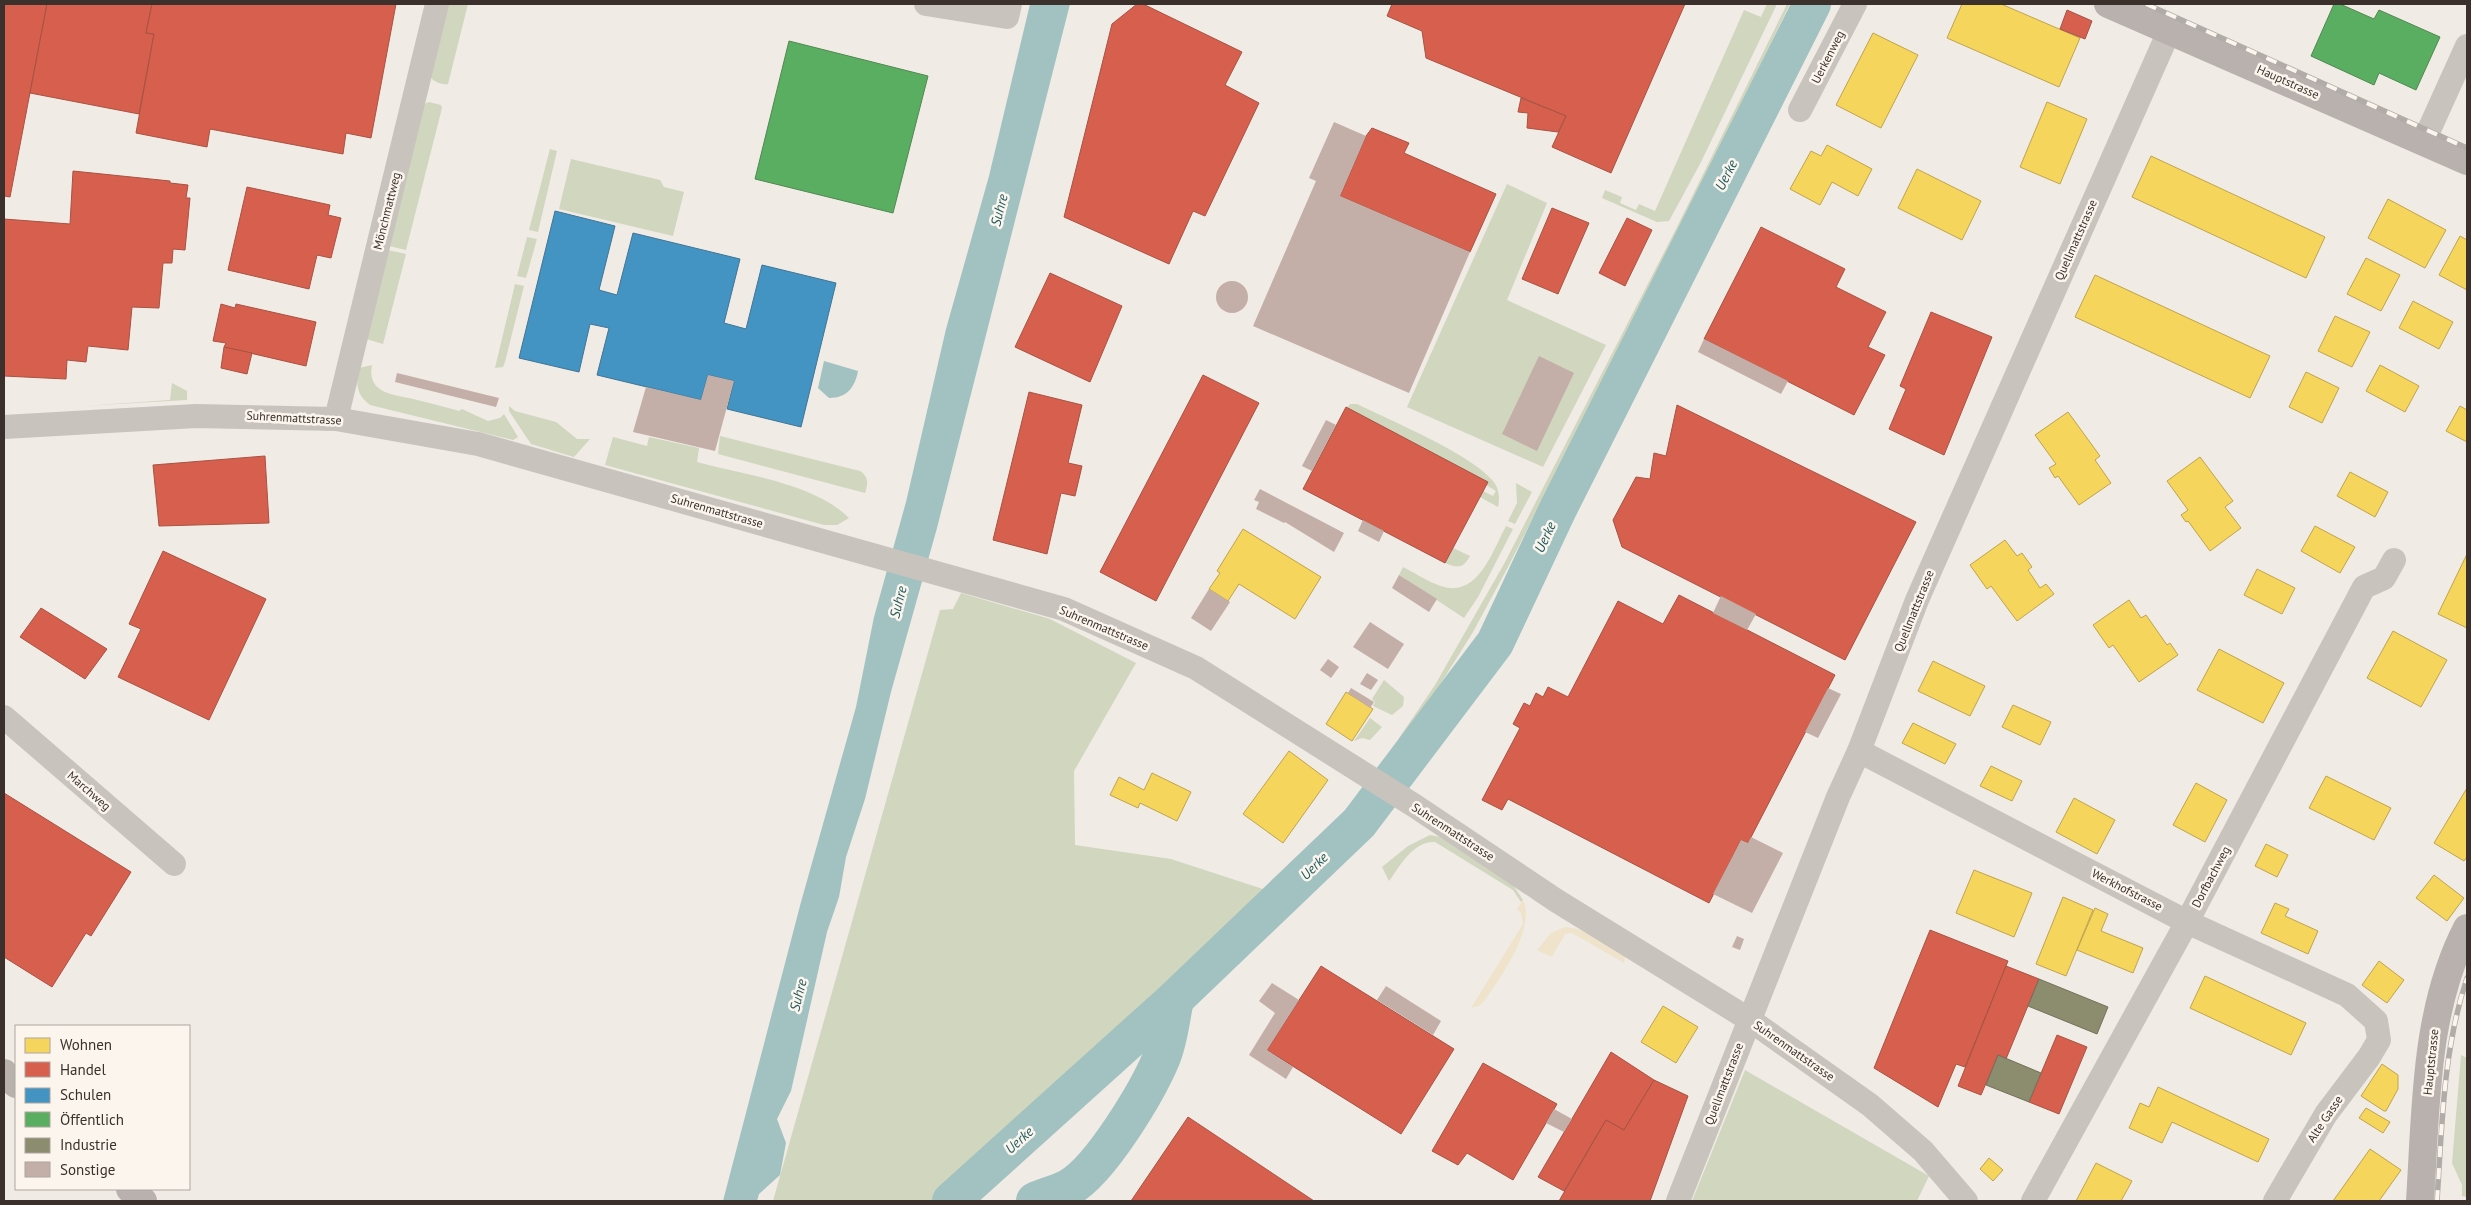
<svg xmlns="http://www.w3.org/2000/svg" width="2471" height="1205" font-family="'PT Sans',sans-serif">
<rect width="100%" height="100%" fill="#f0ebe5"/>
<g fill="#d1d6bf">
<path d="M448,4h20l-20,80c-6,1 -13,-2 -17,-6z"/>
<path d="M1767,4h10l-76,158 -32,59 -12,1 -55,-24 3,-8 17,7 -2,6 16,7 3,-6 16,7 89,-201 17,7z"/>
<path d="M1787,4h3l-110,225 -172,338 -35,65 -72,115 -2,-9 36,-53 69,-121 172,-335z"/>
<path d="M429,102l12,3 1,3 -36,142 -17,-4 35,-142z"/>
<path d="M550,149l7,2 -19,81 -9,-2z"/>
<path d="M571,159l89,21 4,7 20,5 -11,44 -114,-27z"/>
<path d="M1507,184l40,19 -40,97 99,45 -63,122 -136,-60z"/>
<path d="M527,237l10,2 -11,39 -9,-2z"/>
<path d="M388,250l18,4 -23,90 -17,-5z"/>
<path d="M515,284l9,2 -19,76 -2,5 -8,1z"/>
<path d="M372,365c-6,30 25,30 45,35 14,3 28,7 42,11l3,-2 26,12 12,-3 4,-4 14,23 -5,3 -143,-35c-14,-11 -14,-20 -11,-37z"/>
<path d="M172,383l15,8v9l-104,6 87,-6z"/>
<path d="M1350,404h7c36,18 111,48 136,77 6,7 7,17 5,26l-18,-10 3,-6 10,5 3,-5 -10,-6 2,-3 -141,-74z"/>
<path d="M509,406l6,5 41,11 21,17h13l-16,18 -43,-13 -22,-33z"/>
<path d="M720,436l140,35c9,6 8,13 5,22l-147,-39z"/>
<path d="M613,437l34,9 2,-9 50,11 -2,14c47,13 117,21 152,56l-12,7h-13l-219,-60z"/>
<path d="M1516,483l16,9 -17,32 -7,-3 9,-18z"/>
<path d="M1506,526l7,3 -35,68 -14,21 -65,-43 4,-8c12,6 25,15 38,19 37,13 52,-36 65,-60z"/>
<path d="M1453,548l17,8c-7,13 -13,12 -25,7z"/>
<path d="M961,593l89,26 86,44 -62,108 1,74 96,14 101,33 -340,309h-159l167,-591 13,-1z"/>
<path d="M1384,680l20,17 -1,9 -11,9 -19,-9 2,-4 -3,-3z"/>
<path d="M1370,718l12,9 -12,13 -8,-2 -8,3z"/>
<path d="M1430,835l10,2 73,48 10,15 -2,2 -8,-12 -78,-48c-22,-1 -35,24 -46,39l-7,-14 26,-21z"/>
<path d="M2461,1055l6,3v139l-5,-1v-11l-10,-22z"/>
<path d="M1745,1070l184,106 -12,25h-225z"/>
</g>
<g fill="#efe3cc">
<path d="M1523,900c13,28 -22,77 -38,100l-6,6 -8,2 52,-84 -2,-11 -4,-4z"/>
<path d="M1565,927c22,1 42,18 60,30l-1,6 -52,-30 -7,1 -13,23 -15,-7 14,-17z"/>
</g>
<g fill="#a1c2c1">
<path d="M1030,4h40l-133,524 -46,164 -26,107 -19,58 -7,40 -12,35 -36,159 -14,28 9,24 -6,32 -21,19 -2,7h-34l78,-299 55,-195 18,-90 32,-115 40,-173 43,-153z"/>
<path d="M824,361l34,10c-3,16 -11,27 -29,27l-11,-10z"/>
</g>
<g fill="#f6d55c" stroke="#bea44d">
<path d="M1962,4h39l79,34 -21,49 -112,-49z"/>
<path d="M1873,33l45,22 -37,73 -45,-23z"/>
<path d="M2047,102l40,17 -27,65 -40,-17z"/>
<path d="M1827,145l45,24 -14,27 -26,-14 -12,23 -30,-16 21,-38 10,5z"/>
<path d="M2151,156l174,81 -19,41 -174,-81z"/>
<path d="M1917,169l64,32 -19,39 -64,-32z"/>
<path d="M2388,199l58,31 -21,38 -57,-30z"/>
<path d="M2460,236l7,4v50l-28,-15z"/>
<path d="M2366,258l34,17 -19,36 -34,-17z"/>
<path d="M2095,275l175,81 -20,42 -175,-81z"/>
<path d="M2413,301l40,21 -14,27 -40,-21z"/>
<path d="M2335,316l35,16 -18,35 -34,-16z"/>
<path d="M2380,365l39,21 -14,26 -39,-21z"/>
<path d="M2306,372l33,16 -17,35 -33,-16z"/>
<path d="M2460,406l7,4v32l-21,-11z"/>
<path d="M2068,412l32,44 -5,4 16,23 -32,22 -21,-29 -3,2 -6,-10 7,-4 -21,-29z"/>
<path d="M2200,457l33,44 -8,6 16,21 -31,23 -22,-30 -2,1 -5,-7 7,-5 -21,-29z"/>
<path d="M2350,472l38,20 -13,25 -38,-21z"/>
<path d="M2315,526l40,21 -15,26 -39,-22z"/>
<path d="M1243,529l78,48 -26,42 -56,-35 -11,17 -19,-12 11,-16 -3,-2z"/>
<path d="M2005,540l12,16 5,-3 10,14 -4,3 12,18 6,-4 8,10 -37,27 -26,-35 -4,3 -17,-24z"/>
<path d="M2467,554v74l-29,-14z"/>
<path d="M2257,569l38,19 -13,26 -38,-19z"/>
<path d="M2129,600l12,18 5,-3 21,30 3,-2 8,12 -39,27 -26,-37 -4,3 -16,-23z"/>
<path d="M2393,631l54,29 -26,47 -54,-29z"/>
<path d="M2219,649l65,34 -21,40 -66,-33z"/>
<path d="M1933,661l52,25 -15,30 -52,-25z"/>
<path d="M1346,692l27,17 -21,32 -26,-17z"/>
<path d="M2013,705l38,17 -11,23 -38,-18z"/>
<path d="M1913,723l43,21 -11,20 -43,-21z"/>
<path d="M1289,751l39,29 -45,63 -40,-29z"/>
<path d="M1991,766l31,15 -10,20 -32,-15z"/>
<path d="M1152,773l39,19 -14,29 -37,-18 -2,5 -28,-13 9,-18 25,13z"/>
<path d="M2326,776l65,32 -17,32 -65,-32z"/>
<path d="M2196,783l31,17 -22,42 -32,-17z"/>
<path d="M2467,788v69l-3,4 -30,-18z"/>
<path d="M2074,798l41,22 -18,34 -41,-22z"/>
<path d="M2266,844l22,11 -11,22 -22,-11z"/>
<path d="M1974,870l58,23 -18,44 -58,-24z"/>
<path d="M2434,875l30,23 -17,23 -31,-23z"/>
<path d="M2063,897l30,13 -27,66 -30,-12z"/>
<path d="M2275,903l14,6 -4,7 33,15 -10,23 -47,-21z"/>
<path d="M2095,908l13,6 -7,17 42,17 -10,25 -56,-23z"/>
<path d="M2379,961l25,19 -17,23 -25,-18z"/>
<path d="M2205,976l101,47 -15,32 -101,-47z"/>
<path d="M1663,1006l35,21 -22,36 -35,-21z"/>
<path d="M2382,1064l16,11v14l-12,22h-2l-23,-15z"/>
<path d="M2158,1087l111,52 -11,23 -86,-40 -10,21 -33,-15 11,-25 9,4z"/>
<path d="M2366,1108l24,14 -7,11 -24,-15z"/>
<path d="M2370,1149l31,21 -22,31h-46z"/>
<path d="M1989,1158l14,12 -10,11 -13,-12z"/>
<path d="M2096,1163l36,18 -11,20h-45z"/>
</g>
<g fill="#d6604d" stroke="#a85243">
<path d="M4,4h43l-37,193 -6,-1z"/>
<path d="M47,4h105l-6,29 8,1 -15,80 -109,-21z"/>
<path d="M152,4h244l-25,134 -25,-5 -3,21 -133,-25 -3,18 -71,-14 18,-99 -8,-1z"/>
<path d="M1137,4h6l99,48 -17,33 34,18 -54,113 -12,-5 -24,53 -105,-47 48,-193z"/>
<path d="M1392,4h293l-74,169 -59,-26 14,-31 -140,-58 -4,-27 -35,-15z"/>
<path d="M2067,10l25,11 -7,18 -25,-10z"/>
<path d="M1521,98l45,18 -8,16 -31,-4 1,-15 -10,-1z"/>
<path d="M1372,128l37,15 -5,10 92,41 -26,58 -130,-56 26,-60z"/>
<path d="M73,171l97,10v2l18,2 -2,13h4l-5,52 -12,-1 -1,14h-9l-4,45 -27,-1 -4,43 -40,-4 -2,16 -19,-2 -1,19 -62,-3v-157l66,5z"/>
<path d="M247,187l83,18 -2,10 13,3 -10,40 -14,-3 -8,34 -81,-19z"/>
<path d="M1552,208l37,15 -31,71 -36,-15z"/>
<path d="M1627,218l25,12 -27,56 -26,-13z"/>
<path d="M1761,227l84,42 -9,18 50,25 -18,35 17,8 -31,60 -150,-76z"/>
<path d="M1050,273l72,33 -32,76 -75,-35z"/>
<path d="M221,304l14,4 1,-4 80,18 -10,44 -82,-19 2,-4 -13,-2z"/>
<path d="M1931,312l61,25 -48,118 -55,-26 17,-40 -6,-3z"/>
<path d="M224,347l28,6 -5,21 -26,-6z"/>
<path d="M1203,375l56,28 -103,198 -56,-29z"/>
<path d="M1029,392l53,13 -14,58 14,3 -7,30 -14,-3 -14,61 -54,-14z"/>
<path d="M1677,405l239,117 -71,138 -223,-113 -9,-27 23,-43 14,2 4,-26 12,3z"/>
<path d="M1346,407l142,75 -43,81 -142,-74z"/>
<path d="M265,456l4,67 -110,3 -6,-61z"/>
<path d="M163,551l103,48 -57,121 -91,-43 23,-48 -12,-5z"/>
<path d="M1679,595l156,80 -87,168 -7,-3 -32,63 -201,-104 -6,11 -20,-10 38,-72 -7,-4 11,-21 6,3 6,-13 7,4 5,-10 20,10 50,-96 45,23z"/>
<path d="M41,608l66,41 -22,30 -65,-42z"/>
<path d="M4,793l127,79 -40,64 -5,-3 -34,54 -48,-30z"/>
<path d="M1930,930l78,31 -43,106 -9,-3 -18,43 -64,-39z"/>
<path d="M1321,966l133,83 -53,85 -134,-84z"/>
<path d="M2006,966l33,13 -33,80 -8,-4 -17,40 -23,-9z"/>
<path d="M2057,1035l30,12 -28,67 -30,-12z"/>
<path d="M1611,1052l43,28 -30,50 -18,-10 -42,71 -26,-14z"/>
<path d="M1483,1063l74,41 -44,76 -46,-27 -9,12 -26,-14z"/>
<path d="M1654,1080l34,16 -38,105h-91l47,-81 18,10z"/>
<path d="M1188,1117l126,84h-183z"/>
</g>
<path fill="#4393c3" stroke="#417595" d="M555,211l60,15 -16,64 18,5 16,-62 107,26 -16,64 22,6 16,-64 74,18 -35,144 -74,-18 7,-28 -26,-6 -7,25 -104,-25 12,-47 -19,-4 -11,48 -60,-14z"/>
<g fill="#5aae61" stroke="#518851">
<path d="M2334,4h6l34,15 5,-9 61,27 -24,53 -37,-17 -5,12 -63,-29z"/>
<path d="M789,41l139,35 -35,137 -138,-34z"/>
</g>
<g fill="#8c8c6e" stroke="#74705a">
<path d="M2039,979l69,28 -11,27 -69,-28z"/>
<path d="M1998,1055l43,18 -12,29 -43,-17z"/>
</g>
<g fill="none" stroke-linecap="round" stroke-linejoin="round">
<g stroke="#a1c2c1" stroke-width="38">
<path d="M951,1201l224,-202 184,-176 136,-180 63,-134 254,-505"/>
<path d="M1035,1201c11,-5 25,-8 35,-14 31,-18 77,-95 91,-128 8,-18 10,-41 14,-60"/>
</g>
</g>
<g fill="#c3afa7">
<path d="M1334,122l32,14 -26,60 130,56 -61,141 -156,-67 63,-145 -7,-3z"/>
<circle cx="1232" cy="297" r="16"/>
<path d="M1704,339l84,42 -7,13 -83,-42z"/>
<path d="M1539,356l35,17 -37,78 -35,-17z"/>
<path d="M397,373l102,25 -3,9 -101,-25z"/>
<path d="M708,375l26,6 -19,70 -82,-19 13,-45 55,13z"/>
<path d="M1326,420l10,5 -24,46 -10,-5z"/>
<path d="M1260,489l84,44 -10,19 -49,-30 -1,1 -28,-14 3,-7 -5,-2z"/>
<path d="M1363,520l21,11 -5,11 -21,-11z"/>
<path d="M1399,575l38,24 -8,13 -37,-24z"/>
<path d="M1209,589l21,13 -19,29 -20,-13z"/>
<path d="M1721,596l35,18 -9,16 -34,-17z"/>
<path d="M1370,622l34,22 -16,25 -35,-22z"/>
<path d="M1328,659l11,8 -8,11 -11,-8z"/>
<path d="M1367,673l11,7 -7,10 -11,-6z"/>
<path d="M1351,688l23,14 -4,6 -22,-15z"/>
<path d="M1828,688l13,6 -23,44 -13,-6z"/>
<path d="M1751,837l32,16 -31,60 -39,-19 28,-54 7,3z"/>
<path d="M1737,936l7,3 -4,11 -8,-3z"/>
<path d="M1272,983l27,17 -32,50 26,17 -7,12 -37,-24 26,-42 -16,-12z"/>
<path d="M1386,986l55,35 -8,14 -56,-35z"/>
<path d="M1554,1109l18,10 -8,13 -18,-9z"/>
</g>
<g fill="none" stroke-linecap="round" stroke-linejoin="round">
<g stroke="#c9c3be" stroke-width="24">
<path d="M926,4l81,13 3,-13"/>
<path d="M1800,110l55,-106"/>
<path d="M2424,141l43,-95"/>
<path d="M336,419l101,-415"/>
<path d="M4,427l192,-11 140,3 142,25 586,165 132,59 219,138 142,95 193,119 120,85 53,46 43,50"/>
<path d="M4,717l170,147"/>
<path d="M1859,751l328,171 160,73 29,26 3,19 -10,17 -43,57 -51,87"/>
<path d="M1678,1201l160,-404 21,-46 58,-151 253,-571"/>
<path d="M2033,1201l154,-279 177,-335 20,-9 10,-18"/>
</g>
<g stroke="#b8b1ad" stroke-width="28">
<path d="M2108,4l359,157"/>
<path d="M4,1073l12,11"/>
<path d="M130,1189l13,12"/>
<path d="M2420,1201c6,-91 4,-190 47,-273"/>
</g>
<g stroke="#b1aca8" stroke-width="5.5">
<g id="rail">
<path d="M2146,4l321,144"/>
<path d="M2437,1201c5,-75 6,-151 30,-223"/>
</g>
</g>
<use href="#rail" stroke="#fbf5ee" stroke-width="4" stroke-dasharray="11" stroke-linecap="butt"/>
</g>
<g text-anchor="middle" stroke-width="5" stroke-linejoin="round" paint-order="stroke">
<g font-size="12" fill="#3b302b" stroke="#fbf5ee">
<text transform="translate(1828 57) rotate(-63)" y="4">Uerkenweg</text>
<text transform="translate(2288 82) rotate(24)" y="4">Hauptstrasse</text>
<text transform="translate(387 211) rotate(-76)" y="4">Mönchmattweg</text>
<text transform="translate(2076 240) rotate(-66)" y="4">Quellmattstrasse</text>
<text transform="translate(294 418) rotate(3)" y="4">Suhrenmattstrasse</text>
<text transform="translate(717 511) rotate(16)" y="4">Suhrenmattstrasse</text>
<text transform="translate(1914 611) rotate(-68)" y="4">Quellmattstrasse</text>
<text transform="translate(1104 628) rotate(23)" y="4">Suhrenmattstrasse</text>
<text transform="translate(89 791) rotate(41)" y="4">Marchweg</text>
<text transform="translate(1453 832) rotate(33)" y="4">Suhrenmattstrasse</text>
<text transform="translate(2211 877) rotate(-62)" y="4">Dorfbachweg</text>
<text transform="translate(2127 890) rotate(27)" y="4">Werkhofstrasse</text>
<text transform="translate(1794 1051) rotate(35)" y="4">Suhrenmattstrasse</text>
<text transform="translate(2431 1062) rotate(-84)" y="4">Hauptstrasse</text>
<text transform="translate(1724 1084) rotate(-69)" y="4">Quellmattstrasse</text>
<text transform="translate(2325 1119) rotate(-56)" y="4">Alte Gasse</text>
</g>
<g font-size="14" font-style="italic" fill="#1f5a5e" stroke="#fbf5ee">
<text transform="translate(1726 175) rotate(-63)" y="5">Uerke</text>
<text transform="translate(999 210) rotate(-76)" y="5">Suhre</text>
<text transform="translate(1545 537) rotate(-65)" y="5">Uerke</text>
<text transform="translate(898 602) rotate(-76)" y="5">Suhre</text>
<text transform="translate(1314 866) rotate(-44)" y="5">Uerke</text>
<text transform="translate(798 995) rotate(-76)" y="5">Suhre</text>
<text transform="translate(1019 1140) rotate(-42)" y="5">Uerke</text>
</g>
</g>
<rect width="2471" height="1205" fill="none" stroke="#3b302b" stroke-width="10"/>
<rect x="15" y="1025" width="175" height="165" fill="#fbf5ee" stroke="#aea6a0"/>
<rect x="25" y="1038" width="25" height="15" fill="#f6d55c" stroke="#aea6a0"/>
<text x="60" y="1050" font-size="15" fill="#3b302b">Wohnen</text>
<rect x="25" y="1062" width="25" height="15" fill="#d6604d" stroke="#aea6a0"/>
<text x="60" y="1075" font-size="15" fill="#3b302b">Handel</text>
<rect x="25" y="1088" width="25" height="15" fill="#4393c3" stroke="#aea6a0"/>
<text x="60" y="1100" font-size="15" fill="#3b302b">Schulen</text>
<rect x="25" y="1112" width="25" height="15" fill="#5aae61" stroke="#aea6a0"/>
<text x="60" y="1125" font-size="15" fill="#3b302b">Öffentlich</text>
<rect x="25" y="1138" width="25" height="15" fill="#8c8c6e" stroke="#aea6a0"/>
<text x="60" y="1150" font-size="15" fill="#3b302b">Industrie</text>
<rect x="25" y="1162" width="25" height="15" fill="#c3afa7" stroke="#aea6a0"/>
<text x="60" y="1175" font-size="15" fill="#3b302b">Sonstige</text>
</svg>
